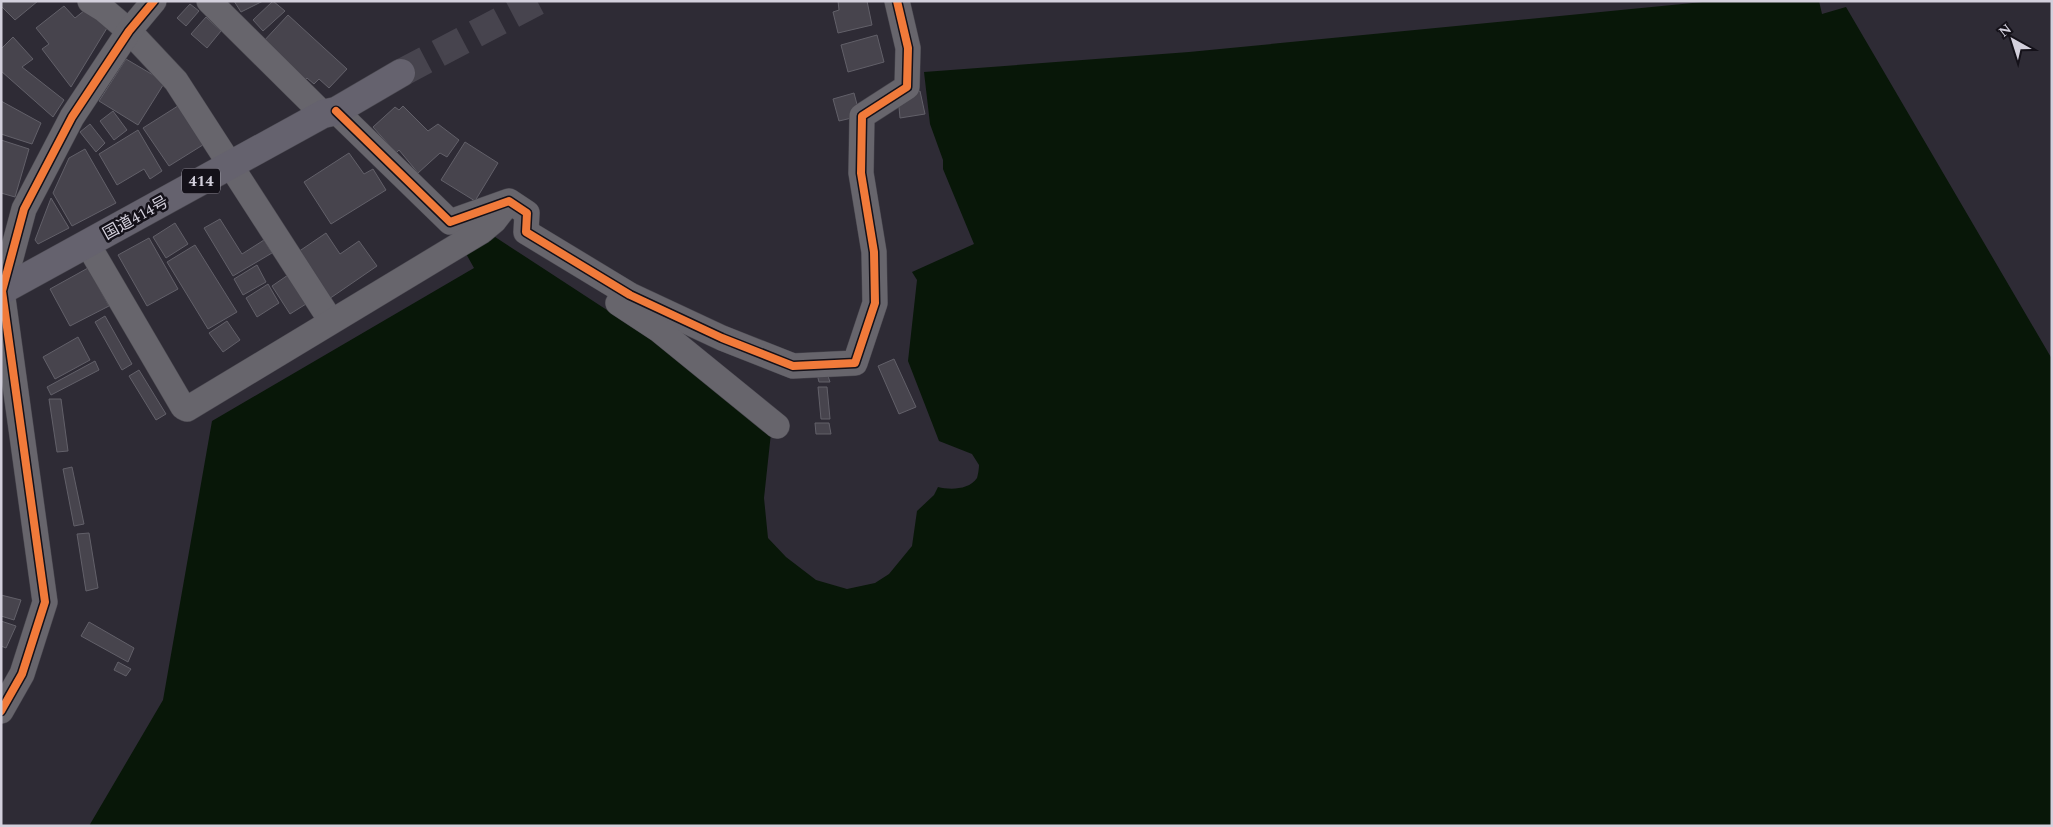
<svg xmlns="http://www.w3.org/2000/svg" width="2053" height="827" font-family="Spectral,'Noto Sans JP',serif">
<rect width="100%" height="100%" fill="#2e2b35"/>
<path fill="#081708" d="M1713,1h106l3,13 24,-7 206,352v467h-1963l74,-126 49,-279 262,-153 -10,-18 25,-17 170,111 112,89 -7,65 4,40 18,19 30,23 31,9 28,-6 14,-9 23,-28 5,-35 17,-16 4,-8c12,3 31,3 39,-9 1,-3 2,-9 2,-13l-7,-11 -33,-13 -31,-80 9,-81 -5,-8 62,-28 -31,-75v-9l-13,-36 -6,-52 265,-20z"/>
<g fill="#47444d" stroke="#626069">
<path d="M1,1h37l-23,19 -14,-14z"/>
<path d="M234,1h29l-22,11z"/>
<path d="M273,1l12,10 -22,20 -10,-11z"/>
<path d="M838,1h29l5,24 -34,8 -5,-21 6,-2z"/>
<path d="M190,4l9,7 -13,15 -9,-8z"/>
<path d="M64,6l11,12 15,-12 17,22 -36,59 -29,-38 7,-5 -13,-16z"/>
<path d="M288,15l59,54 -18,19 -10,-9 -5,5 -7,-6 -4,4 -41,-39z"/>
<path d="M206,17l15,14 -14,17 -16,-14z"/>
<path d="M877,35l7,27 -36,10 -7,-27z"/>
<path d="M13,37l20,22 -11,8 42,33 -11,17 -52,-46v-22z"/>
<path d="M126,59l39,23 -27,43 -39,-24z"/>
<path d="M920,91l5,23 -25,4 -2,-22z"/>
<path d="M854,93l6,23 -21,5 -6,-22z"/>
<path d="M1,101l40,22 -9,21 -31,-10z"/>
<path d="M181,104l25,39 -37,23 -26,-38z"/>
<path d="M403,106l25,25 10,-7 21,16 -12,17 -7,-4 -22,20 -19,-23 -3,3 -23,-26 22,-20 4,3z"/>
<path d="M113,111l14,19 -13,10 -14,-19z"/>
<path d="M90,124l15,19 -9,9 -16,-20z"/>
<path d="M138,130l24,41 -12,8 -6,-10 -27,16 -18,-31z"/>
<path d="M1,140l28,9 -14,48 -14,-4z"/>
<path d="M465,142l33,21 -23,38 -34,-21z"/>
<path d="M85,149l31,54 -44,23 -19,-33 16,-35z"/>
<path d="M349,153l15,21 9,-5 13,21 -55,34 -27,-42z"/>
<path d="M51,198l18,30 -31,16 -3,-4z"/>
<path d="M220,219l22,35 22,-14 8,13 -39,23 -29,-48z"/>
<path d="M175,223l13,21 -22,14 -13,-21z"/>
<path d="M326,233l14,21 19,-13 18,25 -48,33 -31,-47z"/>
<path d="M149,238l29,51 -31,17 -29,-51z"/>
<path d="M195,245l42,67 -29,17 -41,-67z"/>
<path d="M257,265l9,17 -23,13 -9,-16z"/>
<path d="M88,268l21,38 -39,20 -20,-37z"/>
<path d="M288,275l18,29 -16,10 -18,-28z"/>
<path d="M268,284l11,19 -22,14 -11,-19z"/>
<path d="M105,316l27,48 -10,6 -27,-48z"/>
<path d="M227,321l13,19 -17,12 -14,-19z"/>
<path d="M78,337l12,23 -35,19 -12,-22z"/>
<path d="M894,359l22,48 -17,7 -21,-48z"/>
<path d="M95,361l4,9 -48,25 -4,-8z"/>
<path d="M139,370l27,44 -10,6 -27,-44z"/>
<path d="M827,373l3,9h-11l-2,-8z"/>
<path d="M818,387h9l3,32h-9z"/>
<path d="M49,399h12l7,52 -11,1z"/>
<path d="M815,423h14l2,11h-15z"/>
<path d="M72,467l12,57 -10,2 -11,-57z"/>
<path d="M89,533l9,55 -12,3 -9,-57z"/>
<path d="M1,595l20,5 -7,20 -13,-4z"/>
<path d="M1,621l15,5 -10,22 -5,-2z"/>
<path d="M89,622l45,26 -6,14 -47,-26z"/>
<path d="M118,662l13,7 -5,7 -12,-6z"/>
</g>
<g fill="none" stroke-linecap="round" stroke-linejoin="round">
<path stroke="#47444e" stroke-width="28" stroke-dasharray="28 14" stroke-linecap="butt" d="M401,73l137,-72"/>
<g stroke="#48464e" stroke-width="26">
<g id="street">
<path d="M90,1l13,8 26,22 47,50 155,240"/>
<path d="M209,1l114,113"/>
<path d="M336,111l114,111 59,-21 18,12 -1,19 104,63 92,43 71,28 62,-3 20,-60 -1,-51 -13,-79 1,-57 45,-29 1,-39 -11,-47"/>
<path d="M87,243l96,164 4,2 295,-178 12,-10 14,-18"/>
<path d="M618,303l41,27 118,96"/>
<path d="M1,711l21,-37 23,-72 -43,-311 22,-82 48,-92 57,-86 25,-30"/>
</g>
</g>
<g stroke="#48464e" stroke-width="29">
<path id="highway" d="M1,291l322,-177 13,-3 65,-38"/>
</g>
<use href="#street" stroke="#67656c" stroke-width="25"/>
<use href="#highway" stroke="#65626e" stroke-width="28"/>
<g stroke="#141119" stroke-width="11">
<g id="cycleway">
<path d="M336,111l114,111 59,-21 18,12 -1,19 104,63 92,43 71,28 62,-3 20,-60 -1,-51 -13,-79 1,-57 45,-29 1,-39 -11,-47"/>
<path d="M1,711l21,-37 23,-72 -43,-311 22,-82 48,-92 57,-86 25,-30"/>
</g>
</g>
<use href="#cycleway" stroke="#f17a3a" stroke-width="8"/>
</g>
<g text-anchor="middle" stroke-width="5" stroke-linejoin="round" paint-order="stroke">
<rect fill="#141119" stroke="#9a97a2" stroke-width="1" x="182" y="168.5" width="38" height="25" rx="4"/>
<g font-size="15" font-weight="bold" fill="#d3d0dc">
<text x="201" y="186">414</text>
</g>
<g font-size="16" fill="#d3d0dc" stroke="#141119">
<text transform="translate(135 217) rotate(-29)" y="6">国道414号</text>
</g>
</g>
<rect width="2053" height="827" fill="none" stroke="#d3d0dc" stroke-width="5"/>
<g transform="translate(2013 40) rotate(321)" stroke="#141119" stroke-width="4" paint-order="stroke">
<path d="M0-4L9 19L0 12L-9 19Z" fill="#d3d0dc"/>
<text y="-8" font-size="14" font-weight="bold" text-anchor="middle" fill="#d3d0dc">N</text>
</g>
</svg>
